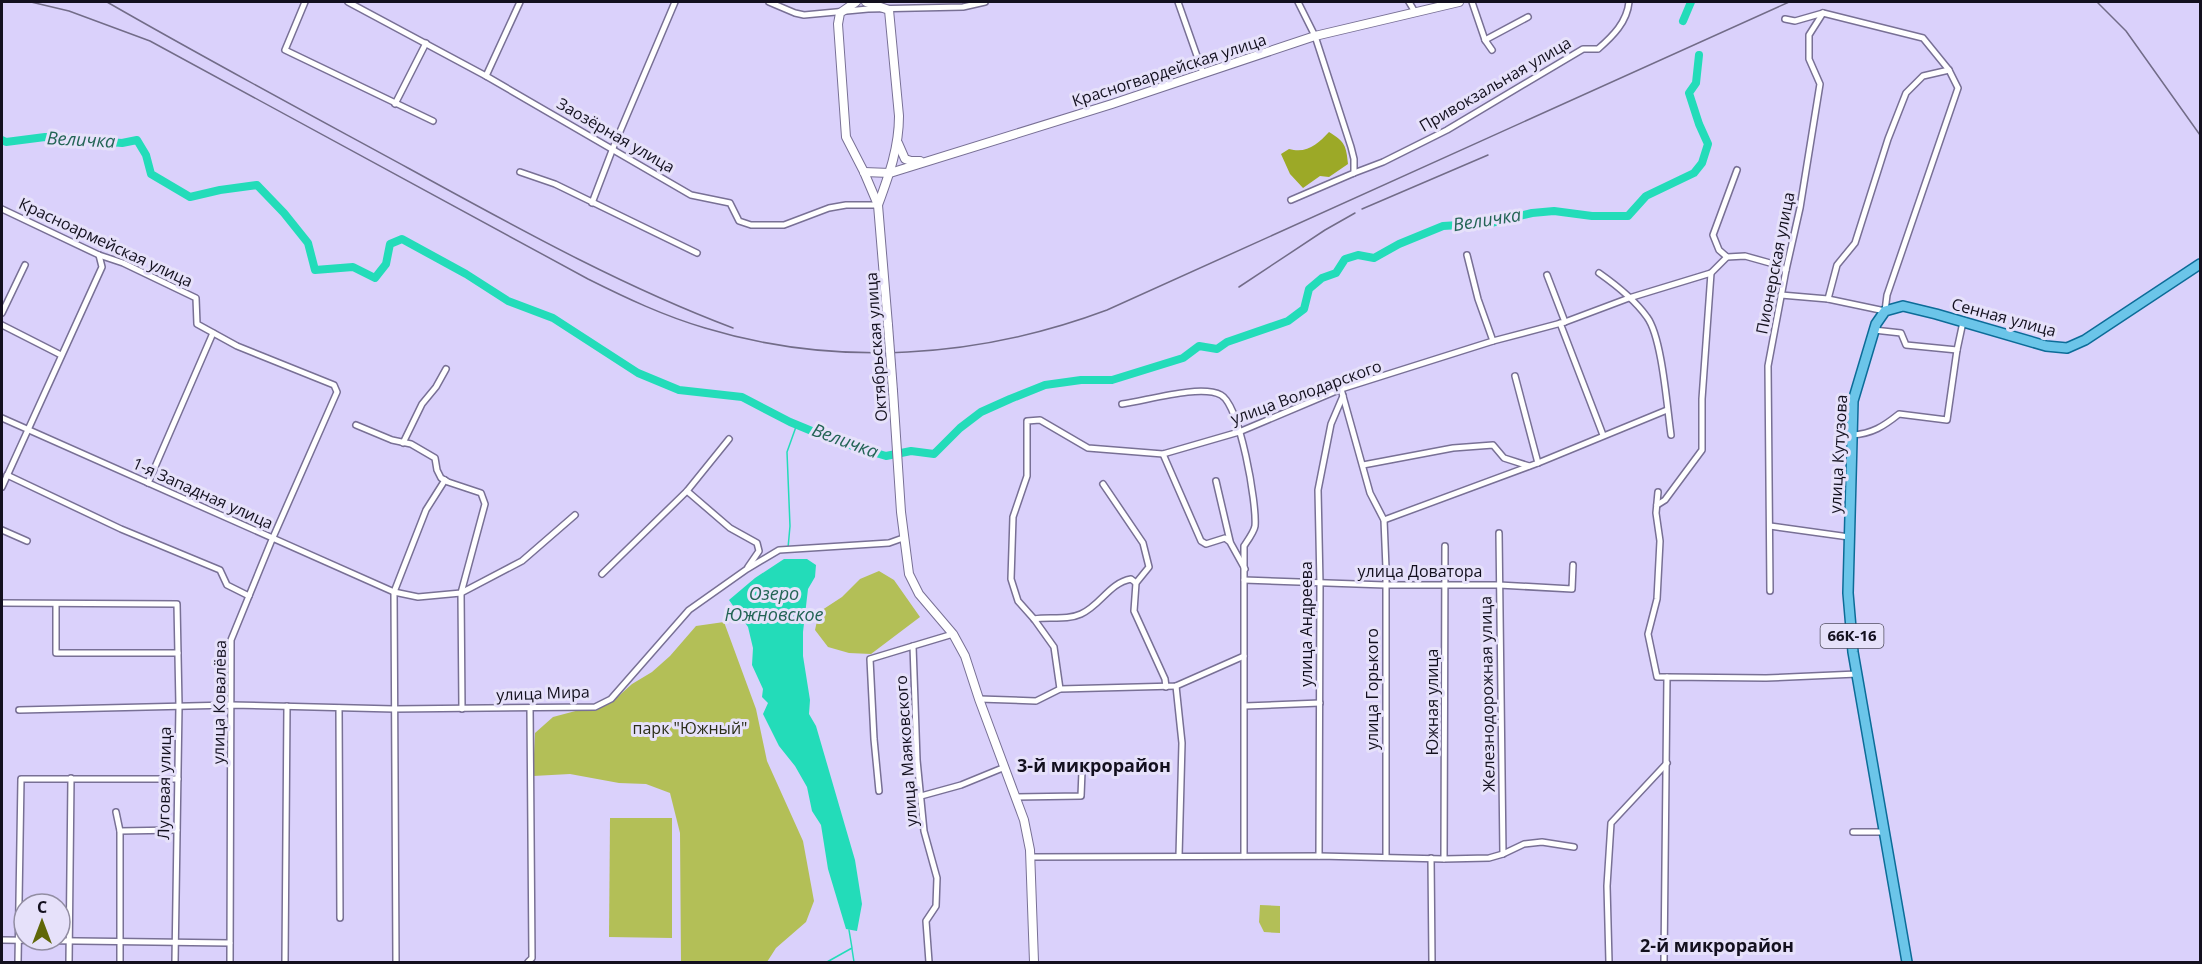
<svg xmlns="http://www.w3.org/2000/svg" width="2202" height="964" font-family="'Open Sans',sans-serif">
<rect width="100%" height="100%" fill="#dad1fb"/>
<g fill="#b3bf57">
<path d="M879,571l15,9 26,37 -49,37 -22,-1 -21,-6 -13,-17 4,-18 23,-15 18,-18z"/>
<path d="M724,622l32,87 11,52 36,80 11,60 -8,21 -30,26 -9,14h-86l-1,-129 -10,-40 -24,-9 -27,-1 -49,-9 -37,2 2,-43 18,-16 60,-16 19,-17 20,-12 18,-16 26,-30z"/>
<path d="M610,818h62v120l-63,-1z"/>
<path d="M1260,905l20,1v27l-16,-1 -5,-10z"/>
</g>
<path fill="#9ca927" d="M1329,132c16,10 17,13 19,32l-19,13 -9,-1 -17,12 -13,-14 -9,-20 8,-5c18,5 29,-5 40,-17z"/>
<path fill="#23dcb9" d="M784,559h23l9,6 -1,12 -7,12 -5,43v24l7,44 -1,14 7,12 39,134 7,44 -5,27 -11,-2 -18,-60 -7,-44 -9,-14 -5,-24 -12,-21 -16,-20 -16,-32 5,-11 -6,-6 1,-8 -11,-24 1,-17 -5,-21 -19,-27 26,-22z"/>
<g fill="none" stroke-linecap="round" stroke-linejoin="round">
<g stroke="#23dcb9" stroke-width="1.5">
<path d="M788,548l2,-22 -3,-74 10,-28"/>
<path d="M852,949l2,13"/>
<path d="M827,962l25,-14 -3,-18"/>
</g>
<g stroke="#23dcb9" stroke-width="8">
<path d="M1683,21l8,-19"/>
<path d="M2,140l4,2 39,-5 77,6 15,-3 9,15 5,19 39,23 30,-7 37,-5 27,28 24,30 7,27 38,-3 22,11 11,-14 4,-20 12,-5 64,35 42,27 45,17 85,55 41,17 63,7 48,25 46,19 50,15 25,-5 23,3 26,-26 21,-16 29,-13 35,-14 36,-5h31l71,-22 16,-12 18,3 10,-7 61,-21 16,-12 5,-20 13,-11 14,-5 9,-14 13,-4 16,3 25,-14 44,-18 48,-3 41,-10 22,-2 38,5h36l18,-20 48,-23 8,-10 6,-19 -9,-20 -10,-31 7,-10 3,-28"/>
</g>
<g stroke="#787095" stroke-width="8">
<g id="street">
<path d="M305,2l-20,48 148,71"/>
<path d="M348,2l138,74 205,119 39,8 9,18 12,4h33l45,-17 17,-3h32"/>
<path d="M769,2l26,11 9,2 64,-6 95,-2 22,-5"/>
<path d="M1178,2l25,71"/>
<path d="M1409,2l6,10"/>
<path d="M1472,2l13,38 7,10"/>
<path d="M1485,40l43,-23"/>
<path d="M486,76l34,-74"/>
<path d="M395,104l31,-61"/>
<path d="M1737,170l-24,65 6,15 8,7 18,-1 25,7 16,7"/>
<path d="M520,172l35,12 142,69"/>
<path d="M1354,173l29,-11 64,-32 136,-81h15c15,-13 29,-27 31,-47"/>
<path d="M1291,200l63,-27v-14l-3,-12 -36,-111 -17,-34"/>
<path d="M592,203l21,-55 62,-146"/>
<path d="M2,209l97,46 24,8 73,35 1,26 40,22 97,39 3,7 -66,150 -40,98 -1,322"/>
<path d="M1467,255l11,44 15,42"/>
<path d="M1599,273c17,12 36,27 48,44 15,20 20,90 24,118"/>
<path d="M1547,275l18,47"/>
<path d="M1781,295l47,4 57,12 2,-16 71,-207 -9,-18 -26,-32 -100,-25 -28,8 -10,-2"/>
<path d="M1828,299l9,-34 18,-22 33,-104 18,-46 17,-17 26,-6"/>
<path d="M2,313l23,-48"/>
<path d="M1560,323l43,112"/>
<path d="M2,325l59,30"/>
<path d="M1874,330l27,3 5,12 51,5 6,-28"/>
<path d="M1515,376l23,87"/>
<path d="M1341,389l29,104 14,27 2,48v289"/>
<path d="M1122,404c24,-3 78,-20 99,-9 19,10 36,109 34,131 -1,6 -7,14 -11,20v310"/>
<path d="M2,418l392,174 24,5 43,-4 61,-32 53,-46"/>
<path d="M356,425l36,15 19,4 24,14 2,12 4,8 7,4 33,11 4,11 -24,89 1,116"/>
<path d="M1852,435c20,-1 32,-9 47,-21l48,6 10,-70"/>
<path d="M403,443l19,-39 14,-17 10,-18"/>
<path d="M1163,454l38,87 5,3 19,-6 5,4 15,27"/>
<path d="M1363,465l90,-17 40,-3 11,13 25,8"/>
<path d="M7,475l114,54 99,41 7,15 22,11"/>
<path d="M1216,481l14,60"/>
<path d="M148,483l65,-150"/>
<path d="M1103,484l40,59 6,24 -13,16 -2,28 31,68 1,8"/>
<path d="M2,487l100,-220 -3,-12"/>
<path d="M687,491l43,37 27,15 2,8 -11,16"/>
<path d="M1658,492l-2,21 4,28 -3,58 -9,35 9,43h10"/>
<path d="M1657,505l8,-5 37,-50v-51l9,-126"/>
<path d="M1384,520l154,-57 129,-53"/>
<path d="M1770,526l79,11"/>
<path d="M2,530l25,11"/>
<path d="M1499,533l4,321"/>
<path d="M602,574l85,-83 42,-52"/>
<path d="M1244,580l141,5h114l73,4 1,-24"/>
<path d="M1770,591l-2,-225 18,-96 14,-62 20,-124 -11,-25v-24l14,-22"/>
<path d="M2,603l175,1 2,102 -4,256"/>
<path d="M56,604v49h122"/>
<path d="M1034,619c17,-3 31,2 47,-5 20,-9 28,-31 50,-35l5,4"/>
<path d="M1176,686l6,57 -3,113"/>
<path d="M1060,689l-6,-42 -20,-28 -16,-18 -7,-22 2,-62 14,-41v-55l13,-1 48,28 75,6 76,-22 102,-43 152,-48 72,-19 64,-24 82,-25 16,-16"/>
<path d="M979,699l57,2 24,-12 116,-3 68,-30"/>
<path d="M1245,706l75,-3"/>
<path d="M339,708l1,210"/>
<path d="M19,710l212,-5 163,4 201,-2 16,-8 78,-89 58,-41 32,-19 110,-7 14,-5"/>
<path d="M879,791l-5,-52 -4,-80 43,-13"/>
<path d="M921,796l40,-11 44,-18"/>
<path d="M1016,797l65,-1 1,-25"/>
<path d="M116,812l4,19v131"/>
<path d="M120,831l57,-1"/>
<path d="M1853,832h31"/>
<path d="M1319,856l1,-272 -2,-94 13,-66 12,-28"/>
<path d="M1030,857l289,-1 125,3 45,-1 14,-4 21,-10 18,-2 32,5"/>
<path d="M1431,858l1,104"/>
<path d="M1444,859l1,-313"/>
<path d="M2,940l228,3"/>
<path d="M18,962l3,-183h157"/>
<path d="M69,962l2,-184"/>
<path d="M285,962l2,-256"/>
<path d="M396,962l-2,-370 32,-82 19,-30"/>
<path d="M528,962l4,-4 -2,-250"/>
<path d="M929,962l-3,-41 10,-15 1,-28 -13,-47 -7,-71 -4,-114 40,-12"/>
<path d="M1609,962l-2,-76 4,-63 56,-60"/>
<path d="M1664,962l3,-285 99,1 91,-4"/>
</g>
</g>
<g stroke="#787095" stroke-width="10">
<g id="secondary">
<path d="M856,2l-16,11 -2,11 8,113 18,35 14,33 10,120"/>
<path d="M866,2l23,8 10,106c0,32 -10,59 -21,89"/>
<path d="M898,143l7,16 6,2h9"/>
<path d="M864,172l26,1 222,-69 203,-68 144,-34"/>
<path d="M893,391l8,121 8,62 10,20 34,40 12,22 14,43 45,121 6,30 4,112"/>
</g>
</g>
<g stroke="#0c6c98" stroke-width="12">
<path id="primary" d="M1907,962l-54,-310 -5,-59 5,-192 23,-77 9,-13 18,-5 33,8 110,32 21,2 18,-8 115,-76"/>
</g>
<use href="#street" stroke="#fff" stroke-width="5"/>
<use href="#secondary" stroke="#fff" stroke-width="8"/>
<use href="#primary" stroke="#6bc5e9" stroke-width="9"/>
<g stroke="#726c88" stroke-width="1.5">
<path d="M31,2l38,9 81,30 438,238c38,19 76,37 117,49 132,40 274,30 402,-18l682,-308"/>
<path d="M107,2c99,57 200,111 301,166 106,58 211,117 325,160"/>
<path d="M2097,2l29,29 74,104"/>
<path d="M1362,209l126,-54"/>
<path d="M1239,287l86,-57 30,-17"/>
</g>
<g stroke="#787095" stroke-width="10" stroke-linecap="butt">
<path id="secondary-bridge" d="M888,325l5,66"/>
</g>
<use href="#secondary-bridge" stroke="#fff" stroke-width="8"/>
</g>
<g text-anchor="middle" stroke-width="6" stroke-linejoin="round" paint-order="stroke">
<rect fill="#e6e1fa" stroke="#524f60" stroke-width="1.5" x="1820.5" y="624" width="63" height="24" rx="4.5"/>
<g font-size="15" font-weight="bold" fill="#13101e">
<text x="1852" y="641">66К-16</text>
</g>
<g font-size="16" fill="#13101e" stroke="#e6e1fa">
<text transform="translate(1169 70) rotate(-18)" y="6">Красногвардейская улица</text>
<text transform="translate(1495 84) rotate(-30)" y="6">Привокзальная улица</text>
<text transform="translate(616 135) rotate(30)" y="6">Заозёрная улица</text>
<text transform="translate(106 242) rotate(25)" y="6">Красноармейская улица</text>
<text transform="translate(1775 263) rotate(-79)" y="6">Пионерская улица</text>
<text transform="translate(2004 317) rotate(15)" y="6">Сенная улица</text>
<text transform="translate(876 347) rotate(-94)" y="6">Октябрьская улица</text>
<text transform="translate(1306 392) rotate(-20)" y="6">улица Володарского</text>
<text transform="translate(1838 454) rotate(-87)" y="6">улица Кутузова</text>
<text transform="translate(203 493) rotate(24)" y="6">1-я Западная улица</text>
<text x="1420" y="577">улица Доватора</text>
<text transform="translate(1306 624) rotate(-90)" y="6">улица Андреева</text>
<text transform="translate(1372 689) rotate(-90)" y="6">улица Горького</text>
<text transform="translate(543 693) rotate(-2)" y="6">улица Мира</text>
<text transform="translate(1487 694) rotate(-91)" y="6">Железнодорожная улица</text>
<text transform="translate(219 702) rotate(-89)" y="6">улица Ковалёва</text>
<text transform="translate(1432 702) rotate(-90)" y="6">Южная улица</text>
<text transform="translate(906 751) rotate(-94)" y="6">улица Маяковского</text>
<text transform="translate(164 783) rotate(-89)" y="6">Луговая улица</text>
</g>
<g font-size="16" fill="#2b2e19" stroke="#e6e1fa">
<text x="690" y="734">парк "Южный"</text>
</g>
<g font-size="18" font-style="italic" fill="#236455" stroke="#e6e1fa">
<text transform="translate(81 140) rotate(3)" y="6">Величка</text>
<text transform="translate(1487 220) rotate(-9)" y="6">Величка</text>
<text transform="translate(845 441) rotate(20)" y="6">Величка</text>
<text x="774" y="600">Озеро<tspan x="774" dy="21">Южновское</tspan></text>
</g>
<g font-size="18" font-weight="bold" fill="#13101e" stroke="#e6e1fa">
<text x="1094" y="772">3-й микрорайон</text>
<text x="1717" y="952">2-й микрорайон</text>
</g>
</g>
<rect width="2202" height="964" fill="none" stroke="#13101e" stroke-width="6"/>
<g transform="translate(42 922)"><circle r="28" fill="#e6e1fa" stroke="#928da2" stroke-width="1.5"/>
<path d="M0-4.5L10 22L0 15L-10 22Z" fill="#5f6708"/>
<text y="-9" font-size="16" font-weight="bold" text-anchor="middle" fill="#13101e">С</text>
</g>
</svg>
